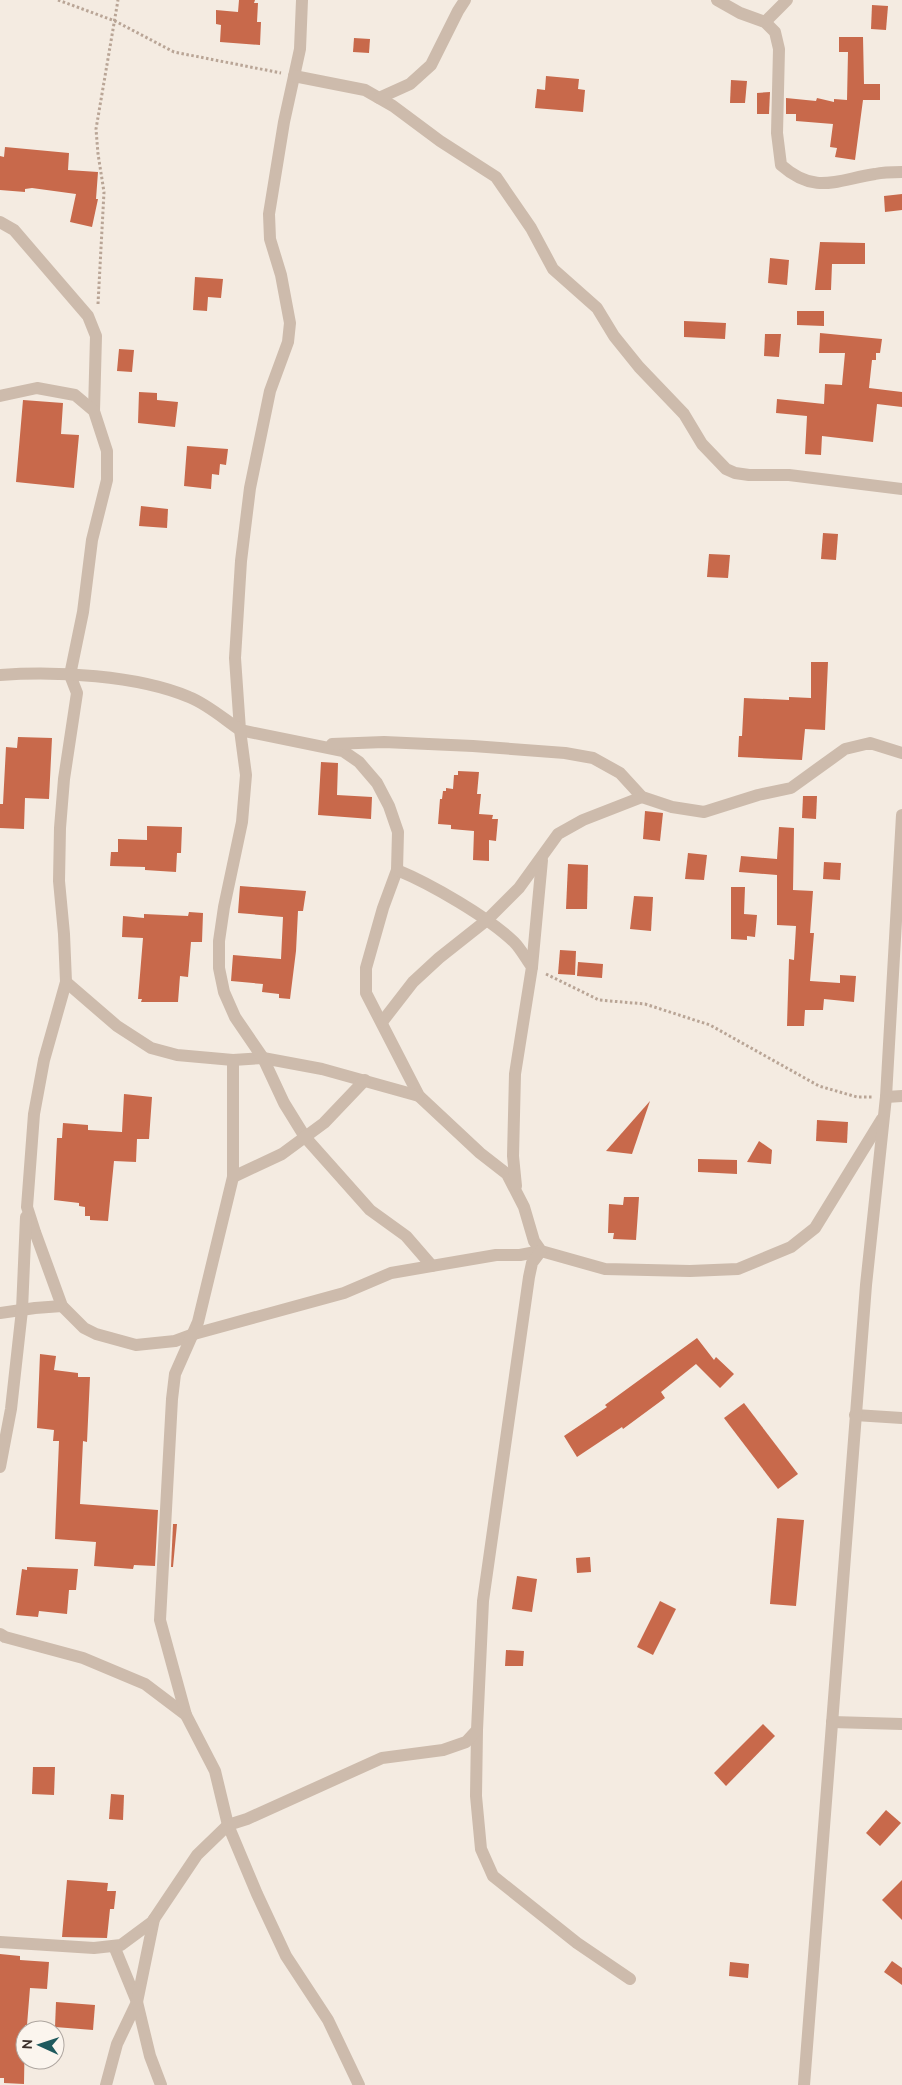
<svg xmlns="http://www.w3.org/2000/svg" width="902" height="2085" font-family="Ubuntu,sans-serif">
<rect width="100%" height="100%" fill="#f4ebe1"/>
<g fill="#c8694b">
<path d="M239,0h16l-1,3h4l-1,19h4l-1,23 -40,-3 1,-17 -5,-1v-14l22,2z"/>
<path d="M872,5l16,1 -2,24 -15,-1z"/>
<path d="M839,37h24l1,47h16v16h-17l-8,60 -20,-3 2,-9 -7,-1 3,-23 -37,-3v-7h-10v-16l30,3 1,-3 17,4v-3l13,1 1,-48h-9z"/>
<path d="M354,38l16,1 -1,14 -16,-1z"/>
<path d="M546,76l33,3 -1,10 7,1 -2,22 -48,-4 2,-19 8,1z"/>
<path d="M731,80l16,1 -2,22h-15z"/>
<path d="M770,92l-1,22h-12v-21z"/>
<path d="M5,147l64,6 -1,17 30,2 -2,27h2l-6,28 -22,-5 6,-28 -44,-6 -7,1v3l-25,-2v-34l4,1z"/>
<path d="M902,194v16l-17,2 -1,-16z"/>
<path d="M820,242l45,1v21h-33l-1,26h-16z"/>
<path d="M770,258l19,2 -2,25 -19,-2z"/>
<path d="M195,277l28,2 -2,19 -13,-1 -1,14 -14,-1z"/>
<path d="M797,311h27v15l-27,-1z"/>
<path d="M684,321l42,2 -1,16 -41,-2z"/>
<path d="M820,333l62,6 -2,14h-4v7h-4l-3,28 33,4v15l-25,-3 -4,38 -51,-6 -1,19 -16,-1 2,-38 -31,-3 1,-14 47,5 1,-20 17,1 3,-32h-26z"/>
<path d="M765,334h16l-2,23 -15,-1z"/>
<path d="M119,349l15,1 -2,22 -15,-1z"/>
<path d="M139,392l18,1v7l21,2 -3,25 -37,-4z"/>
<path d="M23,400l40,3 -2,31 18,1 -5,53 -58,-6z"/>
<path d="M187,446l41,3 -2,16 -6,-1 -1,11 -7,-1 -1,15 -27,-3z"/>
<path d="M141,506l27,3 -1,19 -28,-2z"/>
<path d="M823,533l15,1 -2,26 -15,-1z"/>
<path d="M709,554l21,1 -2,23 -21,-1z"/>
<path d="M811,662h17l-3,68 -20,-1 -3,31 -64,-3 1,-21h3l2,-38 45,2v-3l22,1z"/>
<path d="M18,737l34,1 -3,61 -24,-1 -1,31 -24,-1v-24h3l3,-57 11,1z"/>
<path d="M321,762l17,1 -1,32 35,2 -1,22 -53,-4z"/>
<path d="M458,771l21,1 -2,22h4l-2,20 14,1 -1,4h6l-2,22 -7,-1v21l-16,-1 1,-29 -23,-2v-4l-13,-1 2,-25h2l1,-8h3v-3l7,1 1,-14h4z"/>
<path d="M803,796h14l-1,23 -14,-1z"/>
<path d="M645,811l18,2 -3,28 -17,-2z"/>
<path d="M147,826l35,1 -1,26h-4l-1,19 -31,-2v-3l-35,-1 1,-14h7v-13l29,1z"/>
<path d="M779,827l15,1 -1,62 20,1 -3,42h4l-4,48 30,2v-8l16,1 -2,26 -30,-3 -1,11h-18l-1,16h-17l2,-67 5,1 2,-34 -19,-1v-50l-38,-3 2,-16 36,3z"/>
<path d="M688,853l19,2 -3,25 -19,-1z"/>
<path d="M824,862l17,1 -1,17 -17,-1z"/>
<path d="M568,864l20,1 -1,44h-21z"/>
<path d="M240,886l66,5 -3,20h-5l-2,40 -6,48 -11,-1v-4l-17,-2 1,-8 -32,-3 2,-26 48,4 2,-42 -45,-4z"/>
<path d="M731,887h14l-1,27 13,1 -2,22 -8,-1v4l-16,-1z"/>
<path d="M634,896l19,1 -2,34 -21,-2z"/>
<path d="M189,912l14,1 -1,29h-11l-3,35 -8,-1 -2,26h-37l1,-3h-4l5,-61 -21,-1 1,-21 21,2v-4l44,2z"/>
<path d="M560,950l16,1 -1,24 -17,-1z"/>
<path d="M578,962l25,2 -1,14 -25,-2z"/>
<path d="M124,1094l28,3 -3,42h-12l-1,23 -22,-1 -6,60 -18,-1v-4h-5v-9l-6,-1v-3l-25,-3 3,-62h5l1,-15 25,2v5l34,2z"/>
<path d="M650,1101l-18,53 -26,-3z"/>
<path d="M817,1120l31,2 -1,21 -31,-2z"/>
<path d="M759,1141l13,9 -1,14 -24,-2z"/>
<path d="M698,1159l39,1v14l-39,-2z"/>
<path d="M624,1197h15l-3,43 -23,-1 1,-6h-6l1,-29 14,1z"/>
<path d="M697,1338l17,22 2,-3 18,17 -14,14 -24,-24 -35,28 4,6 -42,31 -1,-2 -45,30 -13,-21 43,-29 -2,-2z"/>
<path d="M40,1354l16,2 -2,14 24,3v4h12l-3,65 -4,-1 -3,63 78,6 -3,56 -21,-1 -1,4 -39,-3 2,-24 -41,-3 4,-98h-6l1,-11 -17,-2z"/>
<path d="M744,1403l54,71 -20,15 -54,-71z"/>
<path d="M777,1518l27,2 -8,86 -26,-2z"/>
<path d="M173,1524h4l-4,43h-2z"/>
<path d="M590,1557l1,15 -14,1 -1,-15z"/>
<path d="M27,1567l51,2 -2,21h-7l-2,24 -28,-3 -1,6 -22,-2 6,-46 5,1z"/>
<path d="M517,1576l20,3 -5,33 -20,-3z"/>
<path d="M660,1601l16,8 -23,46 -16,-8z"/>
<path d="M506,1650l18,1 -1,15h-18z"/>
<path d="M763,1724l12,12 -49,50 -12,-13z"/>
<path d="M33,1767h22l-1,28 -22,-1z"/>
<path d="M111,1794l13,1 -1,25 -14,-1z"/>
<path d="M886,1810l15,13 -21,23 -14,-13z"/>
<path d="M67,1880l41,3 -1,8h9l-2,18h-4l-3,29 -45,-1z"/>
<path d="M902,1880v40l-20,-20z"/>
<path d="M0,1954l20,2v4l29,2 -2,27 -17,-1 -3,37h-2l-1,59 -20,-1v-5h-4z"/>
<path d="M892,1961l10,7v17l-18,-13z"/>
<path d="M730,1962l19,2 -1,14 -19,-2z"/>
<path d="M56,2002l39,3 -2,25 -38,-3z"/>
</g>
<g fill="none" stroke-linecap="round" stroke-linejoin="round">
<g stroke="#b9a596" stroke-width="3" stroke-dasharray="2.5 2.5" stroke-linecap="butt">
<path d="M58,0l57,21 59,31 107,21"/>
<path d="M98,304l6,-112 -6,-38 -2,-25 22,-129"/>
<path d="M546,974l53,26 46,4 65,21 109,61 38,11h15"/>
</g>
<g stroke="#cdbbac" stroke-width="12">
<path d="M302,0l-2,49 -16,73 -15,92 1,25 11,36 9,48 -2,19 -18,49 -20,97 -9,73 -6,97 5,72 103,21 16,11 18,21 12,23 9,26 -1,38 -14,38 -17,60v25l53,103 61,57 27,21 17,33 10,34 7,10 64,18 85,2 48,-2 53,-22 24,-19 67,-109"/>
<path d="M717,0l23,13 25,9 10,10 4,17 -2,84 4,32c34,30 55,15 94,9 9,-2 18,-2 27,-2"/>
<path d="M765,22l22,-22"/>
<path d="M294,76l71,14 28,16 47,35 56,36 35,51 22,41 44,39 17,28 25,31 45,47 18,30 24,25 9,4 14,2h40l113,14"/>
<path d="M379,98l31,-14 21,-19 27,-54 7,-11"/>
<path d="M0,222l14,8 74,86 8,20 -2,75"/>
<path d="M0,396l37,-8 38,7 19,16 13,40v29l-15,60 -9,72 -13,63 7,18 -13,86 -4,49 -1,53 5,53 2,48 51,44 34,22 26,7 56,5 30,-2 59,11 97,27"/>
<path d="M0,675c56,-4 137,0 189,22 18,7 35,22 51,33l6,45 -4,47 -18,85 -5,34v27l5,24 11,25 28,41 21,45 21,34 65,73 36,26 26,30"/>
<path d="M332,744l52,-2 89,4 92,7 28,5 27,15 22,24 30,10 32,5 54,-17 33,-7 54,-39 25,-6 32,10"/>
<path d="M397,870c34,14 91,47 117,72 7,7 12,17 18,25l-17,107 -2,82 3,30"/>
<path d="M532,967l10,-107"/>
<path d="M66,982l-22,78 -10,54 -7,93 8,25 27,74 22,22 12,6 40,11 39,-4 19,-7 150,-41 47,-20 105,-18h24l21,-4"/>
<path d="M382,1022l31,-40 26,-24 48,-38 32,-32 39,-54 25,-14 59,-23"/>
<path d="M886,1097l16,-1"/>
<path d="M233,1177l49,-23 42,-31 41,-43"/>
<path d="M0,1313l35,-5 27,-2"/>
<path d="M855,1415l47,3"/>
<path d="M0,1467l11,-58 11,-99 4,-93"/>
<path d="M0,1634l5,3 78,21 62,26 41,31 29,56 13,54 29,69 29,62 42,64 31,65"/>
<path d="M186,1715l-26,-95 12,-221 3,-25 23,-52 35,-145v-117"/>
<path d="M832,1722l70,2"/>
<path d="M477,1730l-1,66 5,53 12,27 84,67 53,36"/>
<path d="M0,1942l94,6 27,-3 31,-23 45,-67 31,-30 19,-6 135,-61 61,-8 23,-8 11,-12 6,-129 46,-324 3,-14 9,-12"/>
<path d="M114,1946l23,56 13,54 11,29"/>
<path d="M106,2085l11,-41 20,-42 17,-83"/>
<path d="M804,2085l62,-800 20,-188 16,-282"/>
</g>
</g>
<g transform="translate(40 2045) rotate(273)"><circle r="24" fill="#fbf5ee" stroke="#aea6a0"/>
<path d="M0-4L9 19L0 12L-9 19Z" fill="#1f5a5e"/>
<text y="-8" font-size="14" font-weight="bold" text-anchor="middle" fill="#3b302b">N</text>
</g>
</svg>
